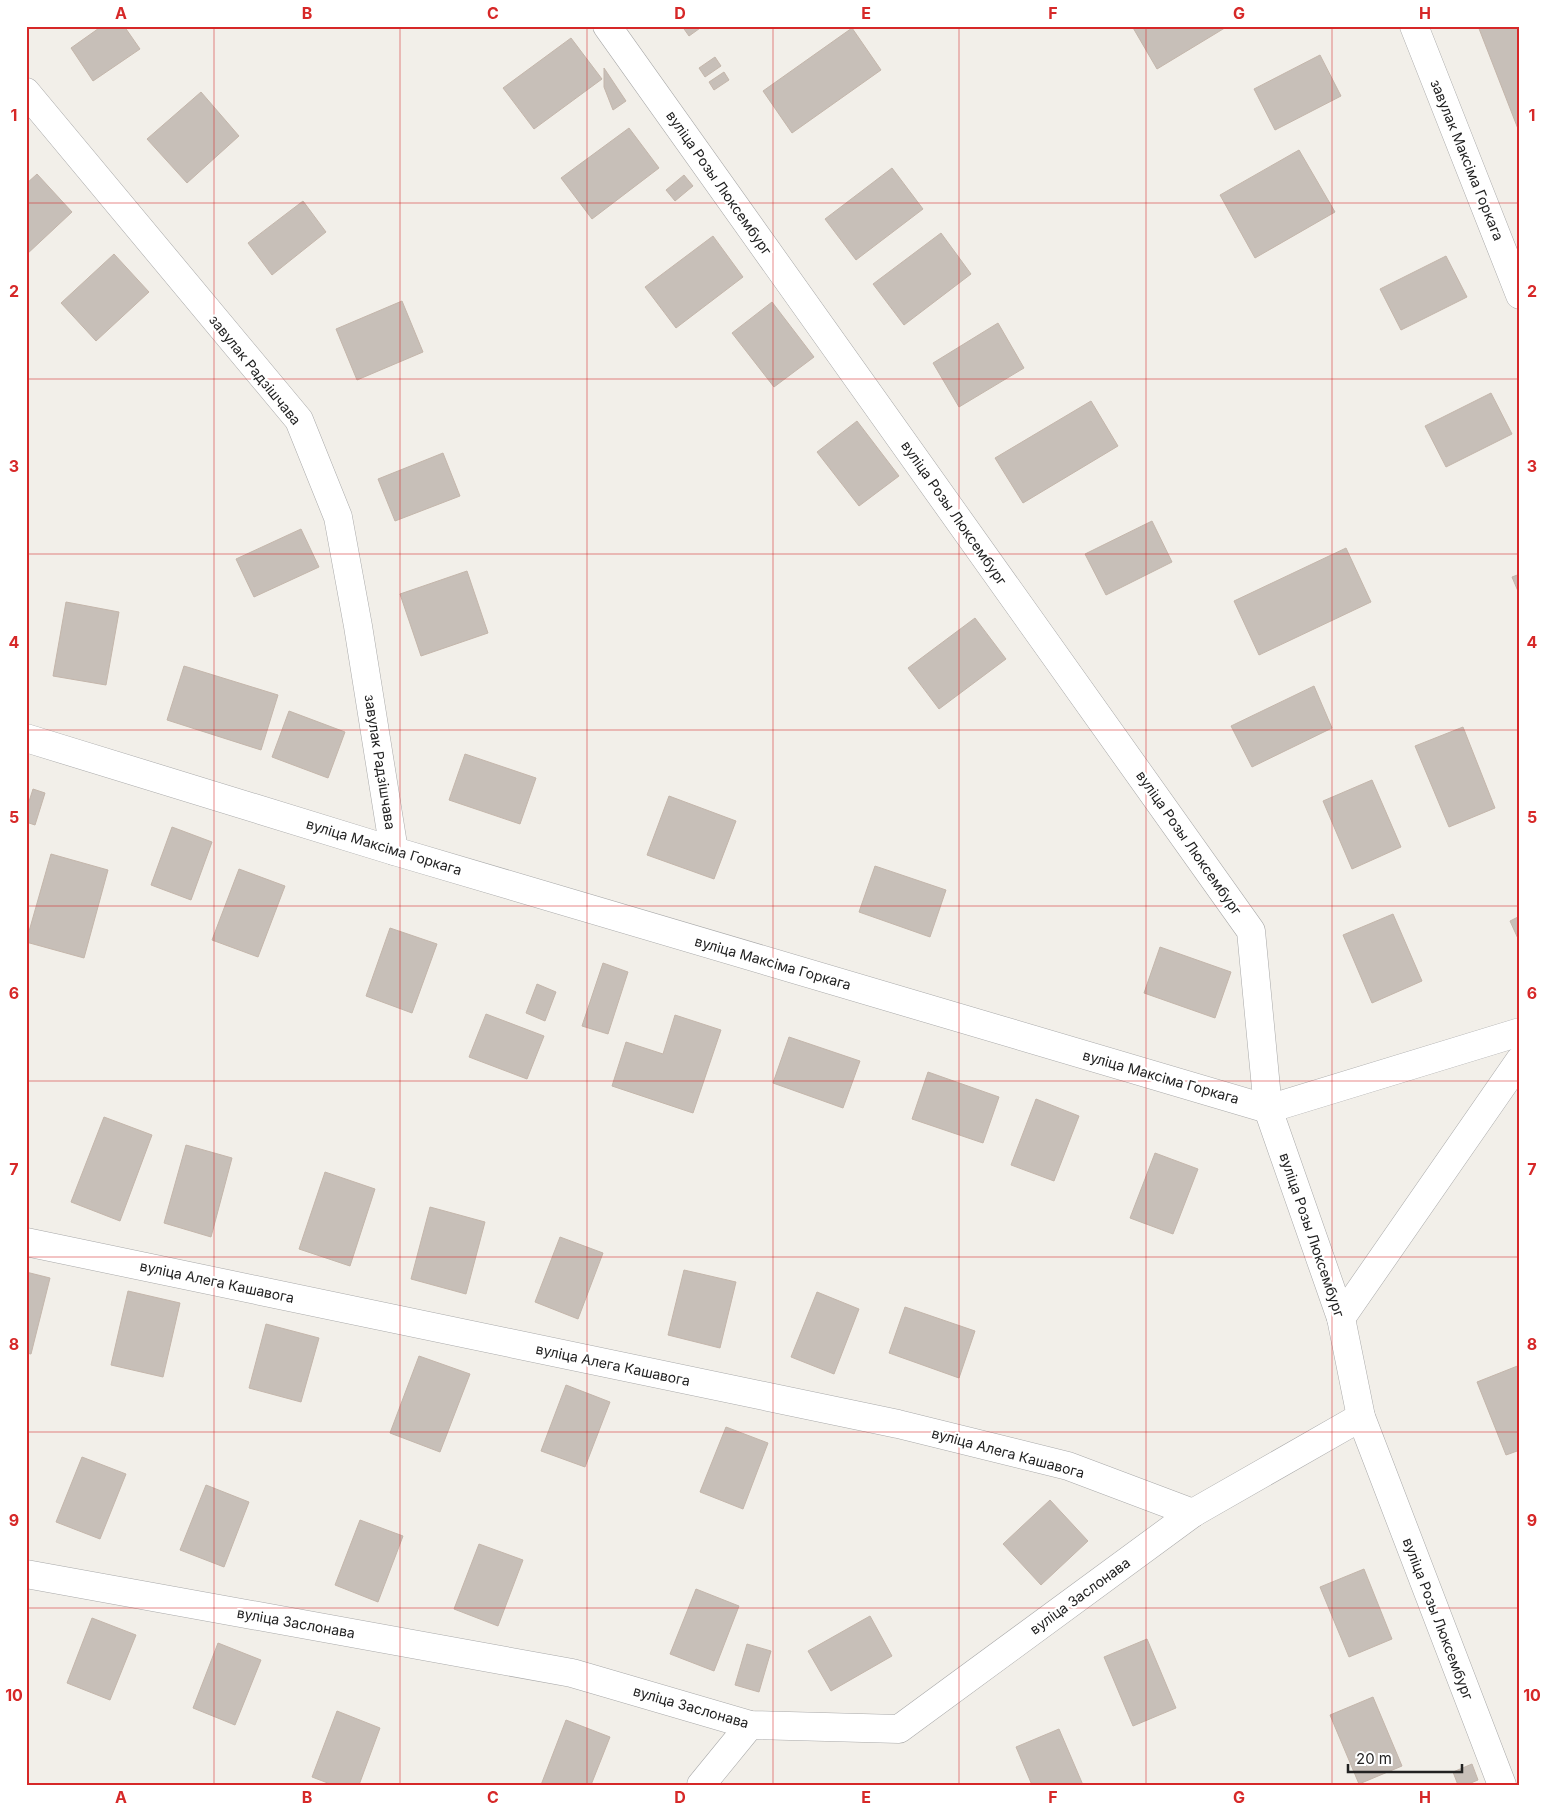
<svg xmlns="http://www.w3.org/2000/svg" width="1546" height="1811" font-family="Inter,sans-serif">
<rect width="100%" height="100%" fill="#f2efe9"/>
<g fill="#c7bfb8" stroke="#c4b6ab">
<path d="M102,26h22l16,23 -47,32 -22,-33z"/>
<path d="M682,26h21l-14,10z"/>
<path d="M1132,26h96l-71,43z"/>
<path d="M1478,26h42v108z"/>
<path d="M852,28l29,42 -89,63 -29,-42z"/>
<path d="M571,38l31,41 -68,50 -31,-41z"/>
<path d="M1320,55l21,41 -66,34 -21,-41z"/>
<path d="M715,57l6,9 -16,11 -6,-9z"/>
<path d="M604,68l22,33 -13,9 -9,-23z"/>
<path d="M724,72l5,8 -15,10 -5,-8z"/>
<path d="M201,92l38,44 -52,47 -40,-44z"/>
<path d="M629,128l30,40 -67,51 -31,-41z"/>
<path d="M1299,150l36,62 -80,46 -35,-63z"/>
<path d="M892,168l31,41 -67,51 -31,-41z"/>
<path d="M37,174l35,38 -46,43v-71z"/>
<path d="M684,175l9,11 -18,15 -9,-11z"/>
<path d="M303,201l23,31 -54,43 -24,-32z"/>
<path d="M941,233l30,41 -67,51 -31,-41z"/>
<path d="M713,236l30,41 -67,51 -31,-41z"/>
<path d="M114,254l35,38 -53,49 -35,-38z"/>
<path d="M1446,256l21,41 -66,33 -21,-41z"/>
<path d="M402,301l21,51 -66,28 -21,-51z"/>
<path d="M772,302l42,55 -40,30 -42,-54z"/>
<path d="M998,323l26,45 -65,39 -26,-44z"/>
<path d="M1491,393l21,41 -66,33 -21,-41z"/>
<path d="M1091,401l27,45 -95,57 -28,-45z"/>
<path d="M857,421l42,55 -40,30 -42,-54z"/>
<path d="M443,453l17,43 -65,25 -17,-42z"/>
<path d="M1152,521l20,41 -66,33 -21,-41z"/>
<path d="M301,529l18,38 -65,30 -18,-38z"/>
<path d="M1346,548l25,54 -112,53 -25,-54z"/>
<path d="M467,571l21,62 -67,23 -21,-62z"/>
<path d="M1520,574v22l-8,-19z"/>
<path d="M66,602l53,10 -13,73 -53,-9z"/>
<path d="M975,618l31,41 -67,50 -31,-41z"/>
<path d="M184,666l94,29 -17,55 -94,-30z"/>
<path d="M1314,686l18,42 -80,39 -21,-41z"/>
<path d="M289,711l56,21 -17,46 -56,-21z"/>
<path d="M1463,727l32,81 -46,19 -34,-81z"/>
<path d="M465,754l71,24 -16,46 -71,-24z"/>
<path d="M1372,780l29,67 -49,22 -29,-68z"/>
<path d="M33,789l12,4 -10,32 -9,-3v-11z"/>
<path d="M669,796l67,25 -22,58 -67,-24z"/>
<path d="M172,827l40,15 -21,58 -40,-15z"/>
<path d="M51,854l57,16 -24,88 -58,-16z"/>
<path d="M875,866l71,24 -16,47 -71,-25z"/>
<path d="M239,869l46,17 -27,71 -46,-17z"/>
<path d="M1393,914l29,67 -50,22 -29,-68z"/>
<path d="M1520,916v27l-10,-22z"/>
<path d="M390,928l47,16 -25,69 -46,-17z"/>
<path d="M1160,947l71,25 -16,46 -71,-25z"/>
<path d="M603,963l25,9 -20,62 -26,-8z"/>
<path d="M537,984l19,8 -11,29 -19,-8z"/>
<path d="M486,1014l58,22 -17,43 -58,-22z"/>
<path d="M675,1015l46,15 -28,83 -81,-27 14,-44 37,12z"/>
<path d="M789,1037l71,24 -17,47 -70,-25z"/>
<path d="M928,1072l71,25 -16,46 -71,-24z"/>
<path d="M1036,1099l43,17 -25,65 -43,-16z"/>
<path d="M104,1117l48,18 -32,86 -49,-19z"/>
<path d="M186,1145l46,13 -21,79 -47,-14z"/>
<path d="M1155,1153l43,16 -25,65 -43,-16z"/>
<path d="M325,1172l50,17 -25,77 -51,-17z"/>
<path d="M430,1207l55,15 -19,72 -55,-15z"/>
<path d="M560,1237l43,16 -25,66 -43,-17z"/>
<path d="M684,1270l52,12 -16,66 -52,-13z"/>
<path d="M26,1272l24,6 -19,76 -5,-1z"/>
<path d="M128,1291l52,12 -17,74 -52,-12z"/>
<path d="M817,1292l42,17 -25,65 -43,-17z"/>
<path d="M905,1307l70,24 -16,47 -70,-25z"/>
<path d="M266,1324l53,14 -18,64 -52,-14z"/>
<path d="M419,1356l51,18 -30,78 -50,-19z"/>
<path d="M1520,1365v85l-14,5 -29,-73z"/>
<path d="M566,1385l44,17 -25,65 -44,-16z"/>
<path d="M726,1427l42,16 -25,66 -43,-17z"/>
<path d="M82,1457l44,17 -26,65 -44,-17z"/>
<path d="M206,1485l43,17 -25,65 -44,-17z"/>
<path d="M1050,1500l38,41 -47,44 -38,-41z"/>
<path d="M360,1520l43,16 -25,66 -43,-17z"/>
<path d="M479,1544l44,16 -25,66 -44,-17z"/>
<path d="M1364,1569l28,70 -43,18 -29,-70z"/>
<path d="M696,1589l43,17 -25,65 -44,-17z"/>
<path d="M870,1616l22,40 -61,35 -23,-40z"/>
<path d="M92,1618l44,17 -26,65 -43,-17z"/>
<path d="M1147,1639l29,69 -43,18 -29,-69z"/>
<path d="M218,1643l43,17 -26,65 -42,-17z"/>
<path d="M747,1644l24,7 -12,41 -24,-7z"/>
<path d="M1373,1697l29,69 -43,18 -29,-69z"/>
<path d="M337,1711l43,17 -21,57h-26l-21,-8z"/>
<path d="M566,1720l44,17 -19,48h-50z"/>
<path d="M1059,1729l24,56h-51l-16,-38z"/>
<path d="M1472,1764l6,16 -12,5h-8l-5,-13z"/>
</g>
<g fill="none" stroke-linecap="round" stroke-linejoin="round">
<g stroke="#a9a9a9" stroke-width="29">
<g id="minor">
<path d="M607,26l644,905 17,178 73,209 20,99 141,368"/>
<path d="M1414,26l106,269"/>
<path d="M26,92l273,328 39,97 20,109 36,225"/>
<path d="M26,738l368,113 874,258 252,-77"/>
<path d="M26,1242l872,182 170,42 125,47"/>
<path d="M1341,1318l179,-258"/>
<path d="M26,1574l546,99 178,52 149,4 294,-216 168,-96"/>
<path d="M701,1785l49,-60"/>
</g>
</g>
<use href="#minor" stroke="#fff" stroke-width="28"/>
</g>
<path fill="none" stroke="#d62828" stroke-width="1" stroke-opacity="0.55" d="M214,26v1759M400,26v1759M587,26v1759M773,26v1759M959,26v1759M1146,26v1759M1332,26v1759M26,203h1494M26,379h1494M26,554h1494M26,730h1494M26,906h1494M26,1081h1494M26,1257h1494M26,1432h1494M26,1608h1494"/>
<g text-anchor="middle" stroke-width="4.5" stroke-linejoin="round" paint-order="stroke">
<g font-size="14" fill="#222" stroke="#fff">
<text transform="translate(1467 160) rotate(68)" y="5">завулак Максіма Горкага</text>
<text transform="translate(719 183) rotate(55)" y="5">вуліца Розы Люксембург</text>
<text transform="translate(255 370) rotate(51)" y="5">завулак Радзішчава</text>
<text transform="translate(954 513) rotate(55)" y="5">вуліца Розы Люксембург</text>
<text transform="translate(380 762) rotate(81)" y="5">завулак Радзішчава</text>
<text transform="translate(1189 843) rotate(55)" y="5">вуліца Розы Люксембург</text>
<text transform="translate(384 847) rotate(17)" y="5">вуліца Максіма Горкага</text>
<text transform="translate(773 963) rotate(16)" y="5">вуліца Максіма Горкага</text>
<text transform="translate(1161 1077) rotate(16)" y="5">вуліца Максіма Горкага</text>
<text transform="translate(1312 1235) rotate(71)" y="5">вуліца Розы Люксембург</text>
<text transform="translate(217 1282) rotate(12)" y="5">вуліца Алега Кашавога</text>
<text transform="translate(613 1365) rotate(12)" y="5">вуліца Алега Кашавога</text>
<text transform="translate(1008 1453) rotate(15)" y="5">вуліца Алега Кашавога</text>
<text transform="translate(1080 1596) rotate(-36)" y="5">вуліца Заслонава</text>
<text transform="translate(1438 1619) rotate(69)" y="5">вуліца Розы Люксембург</text>
<text transform="translate(296 1623) rotate(10)" y="5">вуліца Заслонава</text>
<text transform="translate(691 1707) rotate(16)" y="5">вуліца Заслонава</text>
</g>
</g>
<rect width="1546" height="1811" fill="none" stroke="#ffffff" stroke-width="55"/>
<path d="M1348 1764v8h114v-8" fill="none" stroke="#222222" stroke-width="2.5"/>
<text x="1356" y="1764" font-size="15" fill="#222222" stroke="#ffffff" stroke-width="4" paint-order="stroke">20 m</text>
<rect x="28" y="28" width="1490" height="1756" fill="none" stroke="#d62828" stroke-width="2"/>
<g font-size="16" text-anchor="middle" font-weight="bold" fill="#d62828">
<text x="121" y="19">A</text>
<text x="307" y="19">B</text>
<text x="493" y="19">C</text>
<text x="680" y="19">D</text>
<text x="866" y="19">E</text>
<text x="1053" y="19">F</text>
<text x="1239" y="19">G</text>
<text x="1425" y="19">H</text>
<text x="14" y="121">1</text>
<text x="1532" y="121">1</text>
<text x="14" y="297">2</text>
<text x="1532" y="297">2</text>
<text x="14" y="472">3</text>
<text x="1532" y="472">3</text>
<text x="14" y="648">4</text>
<text x="1532" y="648">4</text>
<text x="14" y="823">5</text>
<text x="1532" y="823">5</text>
<text x="14" y="999">6</text>
<text x="1532" y="999">6</text>
<text x="14" y="1175">7</text>
<text x="1532" y="1175">7</text>
<text x="14" y="1350">8</text>
<text x="1532" y="1350">8</text>
<text x="14" y="1526">9</text>
<text x="1532" y="1526">9</text>
<text x="14" y="1701">10</text>
<text x="1532" y="1701">10</text>
<text x="121" y="1803">A</text>
<text x="307" y="1803">B</text>
<text x="493" y="1803">C</text>
<text x="680" y="1803">D</text>
<text x="866" y="1803">E</text>
<text x="1053" y="1803">F</text>
<text x="1239" y="1803">G</text>
<text x="1425" y="1803">H</text>
</g>
</svg>
